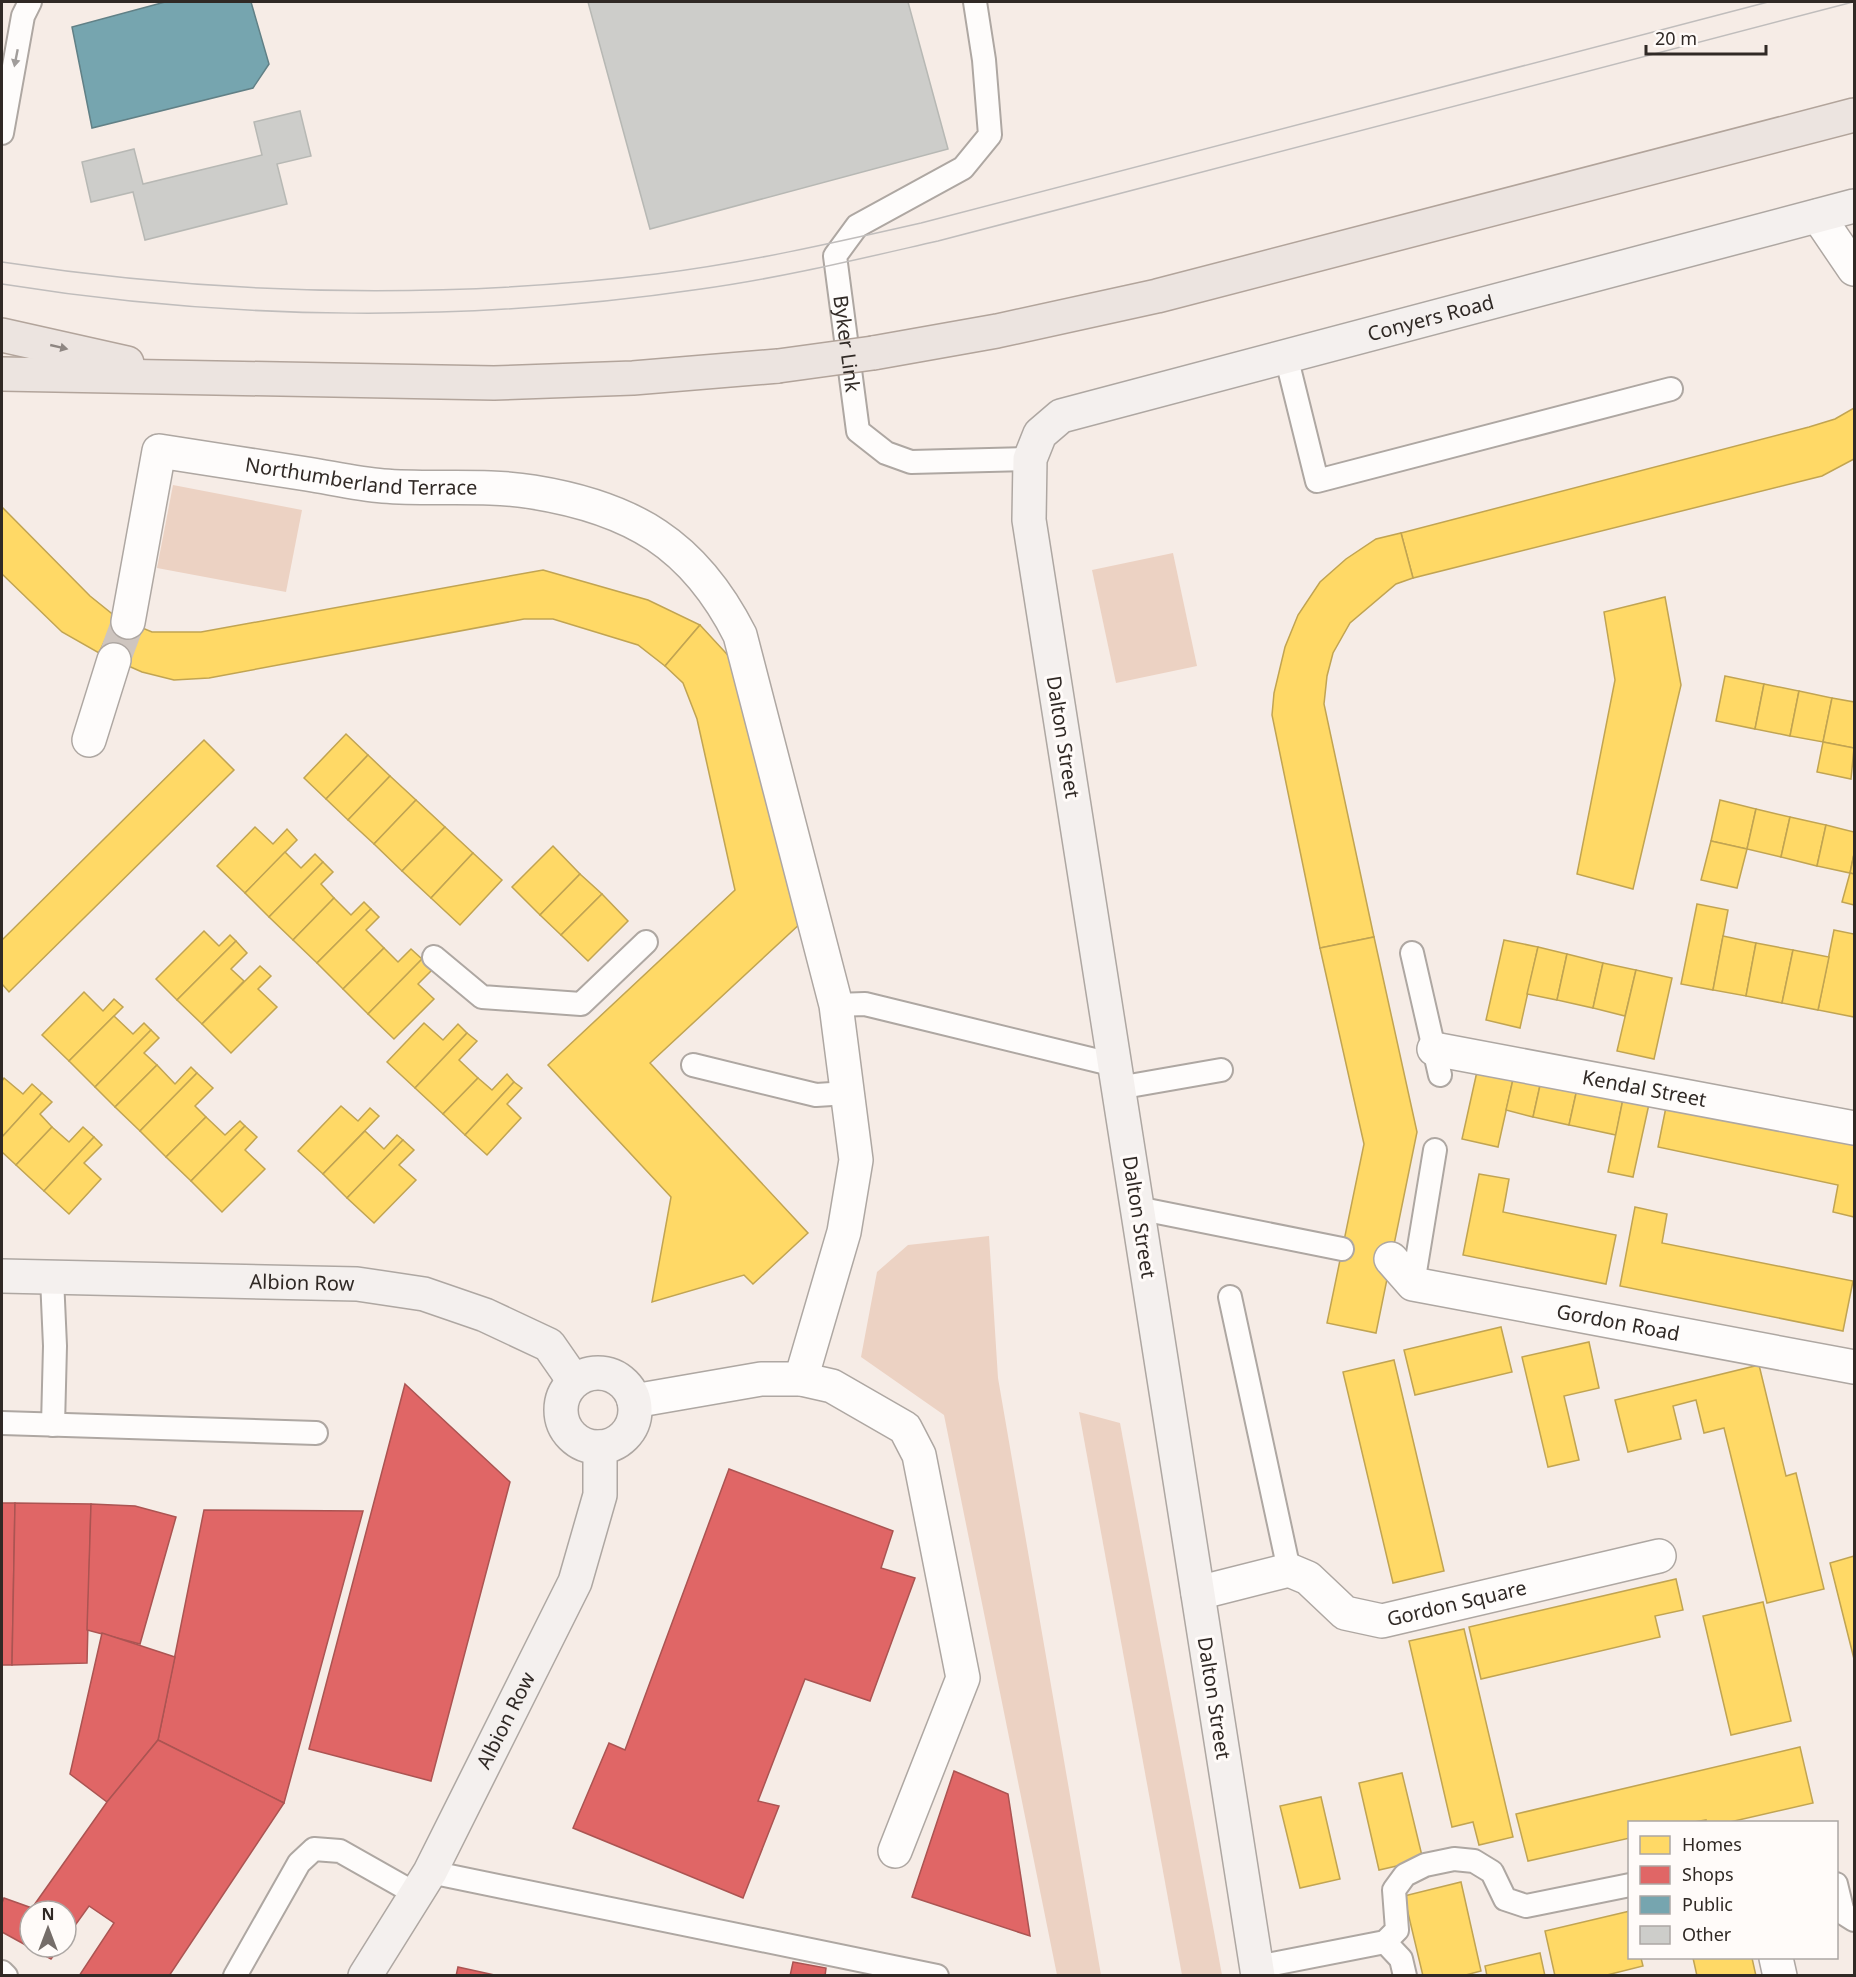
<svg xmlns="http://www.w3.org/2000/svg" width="1856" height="1977" font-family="'Noto Sans',sans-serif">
<rect width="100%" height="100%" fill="#f6ece6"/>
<g fill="#ecd2c3">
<path d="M173,485l129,25 -16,82 -129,-24z"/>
<path d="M1173,553l24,113 -81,17 -24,-113z"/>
<path d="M989,1236l9,142 103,597h-44l-113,-560 -83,-58 16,-85 31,-27z"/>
<path d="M1079,1412l41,11 102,552h-40z"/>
</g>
<g fill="#ffd966" stroke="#c1a452" stroke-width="1.5">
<path d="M1854,408v51l-32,17 -409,102 -12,-45 408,-106 26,-8z"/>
<path d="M2,507l88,89 26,21 -17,36 -37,-21 -60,-58z"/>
<path d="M1401,533l12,45 -17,6 -46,39 -17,30 -6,23 -3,28 50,233 -54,11 -48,-233 2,-22 11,-46 13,-32 22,-33 26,-23 30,-20z"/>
<path d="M543,570l105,30 52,25 -35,41 -27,-21 -85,-26h-29l-315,59 -35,2 -32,-8 -43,-19 17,-36 36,15h49z"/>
<path d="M1665,597l16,88 -48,204 -56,-15 38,-194 -11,-68z"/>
<path d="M700,625l37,40 66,256 -153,142 158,170 -55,51 -9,-9 -92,27 19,-105 -123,-132 187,-175 -38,-171 -14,-36 -18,-17z"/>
<path d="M1725,676l39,8 -9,45 -39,-8z"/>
<path d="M1764,684l35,7 -9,45 -35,-7z"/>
<path d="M1799,691l33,7 -9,44 -33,-6z"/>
<path d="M1832,698l22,4v46l-31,-6z"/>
<path d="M346,734l22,21 -42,44 -22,-21z"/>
<path d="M204,740l30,30 -225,222 -7,-8v-44z"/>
<path d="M1823,742l31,6 -3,31 -34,-7z"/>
<path d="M368,755l22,21 -42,44 -22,-21z"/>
<path d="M390,776l26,24 -42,44 -26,-24z"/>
<path d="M416,800l29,27 -43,44 -28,-27z"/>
<path d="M1720,800l36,9 -9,40 -36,-8z"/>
<path d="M1756,809l34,8 -9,40 -34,-8z"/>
<path d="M1790,817l36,8 -9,41 -36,-9z"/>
<path d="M1826,825l28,7v22l-4,19 -33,-7z"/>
<path d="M255,827l18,17 14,-15 10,11 -52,53 -28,-27z"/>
<path d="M445,827l28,26 -42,45 -29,-27z"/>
<path d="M1711,841l36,8 -10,39 -36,-8z"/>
<path d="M553,846l27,28 -40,41 -28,-28z"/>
<path d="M285,852l16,16 14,-14 8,8 -54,55 -24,-24z"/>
<path d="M473,853l29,27 -42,45 -29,-27z"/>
<path d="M1854,854v20l-4,-1z"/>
<path d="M323,862l10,10 -12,12 13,14 -41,42 -24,-23z"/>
<path d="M1850,873l4,1v31l-12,-3z"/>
<path d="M580,874l22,20 -41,41 -21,-20z"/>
<path d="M602,894l26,27 -40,40 -27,-26z"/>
<path d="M334,898l17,17 13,-13 7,7 -54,54 -24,-23z"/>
<path d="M1697,904l31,6 -15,80 -32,-6z"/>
<path d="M371,909l8,8 -13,13 18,18 -41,41 -26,-26z"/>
<path d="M1834,930l20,4v83l-36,-7z"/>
<path d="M204,931l15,15 11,-11 6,6 -59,59 -21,-21z"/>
<path d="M1723,936l33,7 -10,53 -33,-6z"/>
<path d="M1374,937l43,195 -41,201 -49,-10 37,-179 -44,-196z"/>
<path d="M1504,940l34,7 -18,81 -34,-8z"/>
<path d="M236,941l11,12 -16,16 13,12 -42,43 -25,-24z"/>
<path d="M1756,943l37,7 -11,53 -36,-7z"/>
<path d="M1538,947l29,7 -10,46 -30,-6z"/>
<path d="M384,948l14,14 13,-13 11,10 -54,55 -25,-25z"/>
<path d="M1793,950l36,7 -11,53 -36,-7z"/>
<path d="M1567,954l36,9 -10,45 -36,-8z"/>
<path d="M422,959l10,11 -14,14 16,15 -40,40 -26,-25z"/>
<path d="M1603,963l33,7 -11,46 -32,-8z"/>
<path d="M260,966l11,10 -13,13 19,18 -46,46 -29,-29z"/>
<path d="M1636,970l36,8 -18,81 -37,-8z"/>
<path d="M84,992l19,19 11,-12 9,8 -54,54 -27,-26z"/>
<path d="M114,1016l19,18 11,-11 7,7 -56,57 -26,-26z"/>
<path d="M424,1023l19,17 15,-16 9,9 -52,55 -28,-26z"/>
<path d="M151,1030l8,8 -15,15 13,12 -42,42 -20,-20z"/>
<path d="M467,1033l10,8 -18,19 19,18 -35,36 -28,-26z"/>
<path d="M157,1065l18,19 16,-17 6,6 -57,58 -25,-24z"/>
<path d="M1478,1067l36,8 -16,72 -36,-8z"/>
<path d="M197,1073l16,15 -18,18 11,11 -40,40 -26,-26z"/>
<path d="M507,1074l7,8 -49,53 -22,-21 35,-36 14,12z"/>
<path d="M1514,1075l27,6 -8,36 -27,-7z"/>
<path d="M4,1078l19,16 9,-10 10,9 -40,44v-56z"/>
<path d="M1541,1081l36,8 -8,36 -36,-8z"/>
<path d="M514,1082l8,6 -15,16 14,14 -34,37 -22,-20z"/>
<path d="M1577,1089l46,10 -7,36 -47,-10z"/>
<path d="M42,1093l10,9 -12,12 12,13 -36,38 -14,-13v-15z"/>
<path d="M1623,1099l26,5 -16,73 -25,-5z"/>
<path d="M1667,1102l187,43v72l-21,-5 5,-27 -180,-38z"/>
<path d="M341,1106l17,15 12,-13 9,8 -56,58 -25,-23z"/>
<path d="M206,1117l19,18 15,-14 5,5 -54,55 -25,-24z"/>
<path d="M245,1126l12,11 -12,13 20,19 -43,43 -31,-31z"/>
<path d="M52,1127l17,15 14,-15 11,10 -50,54 -28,-26z"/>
<path d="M365,1131l19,18 13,-14 6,5 -56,58 -24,-24z"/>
<path d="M94,1137l8,8 -18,18 17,16 -32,35 -25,-23z"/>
<path d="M403,1140l11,10 -15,15 17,15 -42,43 -27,-25z"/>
<path d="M1479,1174l30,5 -6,33 113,23 -10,49 -143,-29z"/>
<path d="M1635,1207l32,7 -5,29 191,38 -10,50 -223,-45z"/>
<path d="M1501,1327l11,45 -97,23 -11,-45z"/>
<path d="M1589,1342l10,46 -35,8 15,64 -31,7 -26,-110z"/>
<path d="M1394,1360l50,211 -51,12 -50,-211z"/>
<path d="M1759,1365l27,111 10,-3 28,116 -57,14 -43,-175 -20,5 -8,-33 -23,6 8,33 -53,13 -13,-52z"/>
<path d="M1854,1556v103l-24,-96z"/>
<path d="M1676,1579l7,31 -28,6 5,21 -179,42 -12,-52z"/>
<path d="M1763,1602l28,119 -60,14 -28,-119z"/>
<path d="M1464,1629l49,208 -34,8 -6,-23 -21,5 -43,-186z"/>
<path d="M1800,1747l13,56 -83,19h-24v-2l-12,2h-64v16l-102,23 -12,-47z"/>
<path d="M1402,1773l21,87 -44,10 -20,-87z"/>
<path d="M1321,1797l19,82 -40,9 -20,-82z"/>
<path d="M1461,1882l20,89 -19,5h-39l-19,-80z"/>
<path d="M1630,1911v47h11l2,8 -40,10h-48l-10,-45z"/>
<path d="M1540,1953l5,23h-58l-2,-10z"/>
<path d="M1693,1958h59l4,18h-59z"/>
</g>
<g fill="#e06666" stroke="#ab5452" stroke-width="1.5">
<path d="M405,1384l105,98 -79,299 -122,-32z"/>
<path d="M729,1469l164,62 -12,37 34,10 -45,123 -65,-22 -47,122 21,5 -36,92 -170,-70 36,-85 16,7z"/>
<path d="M2,1503h13l-3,162h-10z"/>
<path d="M15,1503l76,1 -4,159 -75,2z"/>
<path d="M91,1504l44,2 41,11 -36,127 -53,-14z"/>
<path d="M204,1510l159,1 -79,292 -126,-63z"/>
<path d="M102,1633l73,24 -17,83 -51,62 -37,-28z"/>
<path d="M158,1740l126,63 -115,173h-90l35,-53 -25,-17 -23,32v-27h-36v36h30l-9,12 -49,-27v-29l2,-5 28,10 75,-106z"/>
<path d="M954,1771l54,23 22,142 -118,-39z"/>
<path d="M793,1962l33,6 -1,8h-35z"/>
<path d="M458,1967l41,9h-43z"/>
</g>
<path fill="#76a5af" stroke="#618086" stroke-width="1.5" d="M165,2h86l18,62 -16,24 -161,40 -20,-101z"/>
<g fill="#cdcdca" stroke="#b7b8b4" stroke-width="1.5">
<path d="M588,2h320l40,147 -298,80z"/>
<path d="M300,111l11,45 -34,8 10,40 -142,36 -12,-48 -42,10 -9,-40 52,-13 9,35 119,-29 -8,-33z"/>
</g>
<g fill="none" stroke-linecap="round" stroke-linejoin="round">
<path stroke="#cec5bf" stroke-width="33" stroke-dasharray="33 16" stroke-linecap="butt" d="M114,660l14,-38"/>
<g stroke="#aea7a2" stroke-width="26">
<g id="lane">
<path id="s1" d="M975,2l9,58 6,75 -27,33 -106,58 -22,30 23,175 28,22 25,9 119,-3"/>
<path d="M2,133l21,-117 7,-14"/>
<path d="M1286,356l31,125 354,-92"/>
<path d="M1412,953l28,122"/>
<path d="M434,957l48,40 99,7 65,-62"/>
<path d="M836,1005l29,-1 250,61"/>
<path d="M693,1065l123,30 32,-2"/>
<path d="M1118,1088l103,-18"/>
<path d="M1137,1208l205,41"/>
<path d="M52,1278l3,68 -2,79"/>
<path d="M1413,1284l22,-134"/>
<path d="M1230,1297l59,273"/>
<path d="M2,1423l314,10"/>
<path d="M430,1872l507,104"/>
<path d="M1836,1884l7,29 11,7"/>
<path d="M1385,1942l16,17 4,17"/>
<path d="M1257,1967l128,-25 12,-12 -3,-40 11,-15 20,-10 29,-6 20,2 18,11 13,27 21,7 104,-21"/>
<path d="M2,1972l4,4"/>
<path d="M235,1976l64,-113 15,-14 26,2 76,43"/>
</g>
</g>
<g stroke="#aea7a2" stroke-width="36">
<g id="street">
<path d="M1818,216l36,53"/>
<path id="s2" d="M128,622l31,-171c49,8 99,15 148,23 25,4 51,10 76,12 49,4 103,-2 150,6 99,16 161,52 207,143l96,370 20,155 -12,72 -43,147"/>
<path d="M89,740l25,-80"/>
<path id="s3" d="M1434,1049l420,79"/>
<path id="s4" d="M1391,1259l22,25 441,83"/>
<path d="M634,1401l127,-22h40l31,7 73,42 14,27 44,223 -68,173"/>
<path id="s5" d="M1198,1593l91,-23 19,8 37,35 37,8 277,-65"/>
<path d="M1776,1958l4,18"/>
</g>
</g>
<g stroke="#aea7a2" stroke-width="36">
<g id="secondary">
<path id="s6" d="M2,1276l355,8 67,10 61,21 64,30 25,36"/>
<circle cx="598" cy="1410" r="37"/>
<path id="s7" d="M365,1976l65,-104 145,-290 25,-87v-48"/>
<path id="s8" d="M1258,1976l-229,-1456 1,-61 10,-25 21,-18 793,-210"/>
</g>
</g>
<g stroke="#b2a49b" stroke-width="36">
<g id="primary">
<path d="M2,335l125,28"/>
<path d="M873,353l124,-22 160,-35 697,-181"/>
<path d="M2,374l492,9 139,-5 145,-12"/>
</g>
</g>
<use href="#lane" stroke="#fefcfb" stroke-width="22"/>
<use href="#street" stroke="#fefcfb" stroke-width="33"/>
<use href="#secondary" stroke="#f4f0ee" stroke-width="33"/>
<use href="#primary" stroke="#ece4e0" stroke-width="33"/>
<g stroke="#c0bdbc" stroke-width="1.5">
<path d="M2,262c216,33 437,38 654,12 89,-11 177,-31 265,-51l847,-221"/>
<path d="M2,284c230,37 468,39 699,5 80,-11 158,-30 237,-48l915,-239"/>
</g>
<g stroke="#b2a49b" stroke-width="36" stroke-linecap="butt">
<path id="primary-bridge" d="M778,366l95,-13"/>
</g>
<use href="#primary-bridge" stroke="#ece4e0" stroke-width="33"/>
</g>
<defs><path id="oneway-solid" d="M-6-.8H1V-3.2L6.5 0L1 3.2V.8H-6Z" transform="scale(1.5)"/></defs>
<use fill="#a19d9b" href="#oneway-solid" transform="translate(16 58) rotate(101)"/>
<use fill="#8e8682" href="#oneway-solid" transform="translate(59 347) rotate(13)"/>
<g text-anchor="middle" stroke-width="6" stroke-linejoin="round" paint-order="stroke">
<g font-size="20" fill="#302925" stroke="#fffbf9">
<text dy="7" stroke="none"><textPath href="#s8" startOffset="1972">Conyers Road</textPath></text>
<text dy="7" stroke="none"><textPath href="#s1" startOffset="423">Byker Link</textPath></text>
<text dy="7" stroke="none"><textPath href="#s2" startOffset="378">Northumberland Terrace</textPath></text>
<text transform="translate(1063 737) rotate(81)" y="7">Dalton Street</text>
<text dy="7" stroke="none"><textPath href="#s3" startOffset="214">Kendal Street</textPath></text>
<text transform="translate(1139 1217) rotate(81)" y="7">Dalton Street</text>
<text dy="7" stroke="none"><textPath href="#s6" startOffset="300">Albion Row</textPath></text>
<text dy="7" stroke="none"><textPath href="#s4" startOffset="242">Gordon Road</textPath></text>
<text dy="7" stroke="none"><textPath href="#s5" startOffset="280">Gordon Square</textPath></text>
<text transform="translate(1214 1698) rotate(81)" y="7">Dalton Street</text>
<text dy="7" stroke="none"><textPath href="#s7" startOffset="292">Albion Row</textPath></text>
</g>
</g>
<rect width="1856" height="1977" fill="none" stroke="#302925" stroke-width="6"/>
<rect x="1628" y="1821" width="210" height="138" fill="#fffbf9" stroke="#aca7a4" stroke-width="1.5"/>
<rect x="1640" y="1836" width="30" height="18" fill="#ffd966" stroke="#aca7a4" stroke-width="1.5"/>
<text x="1682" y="1851" font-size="18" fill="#302925">Homes</text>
<rect x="1640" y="1866" width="30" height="18" fill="#e06666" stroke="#aca7a4" stroke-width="1.5"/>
<text x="1682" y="1881" font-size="18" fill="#302925">Shops</text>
<rect x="1640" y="1896" width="30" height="18" fill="#76a5af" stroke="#aca7a4" stroke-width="1.5"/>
<text x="1682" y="1911" font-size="18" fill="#302925">Public</text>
<rect x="1640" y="1926" width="30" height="18" fill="#cdcdca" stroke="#aca7a4" stroke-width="1.5"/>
<text x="1682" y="1941" font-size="18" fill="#302925">Other</text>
<g transform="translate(48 1929)"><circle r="28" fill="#fffbf9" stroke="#aca7a4" stroke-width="1.5"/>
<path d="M0-4.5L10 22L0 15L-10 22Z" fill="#756d69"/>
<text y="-9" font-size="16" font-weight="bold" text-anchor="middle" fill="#302925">N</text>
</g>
<path d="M1646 45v9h120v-9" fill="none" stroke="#302925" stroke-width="3"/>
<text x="1655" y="45" font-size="18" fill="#302925" stroke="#fffbf9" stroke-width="4.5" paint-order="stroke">20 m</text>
</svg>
